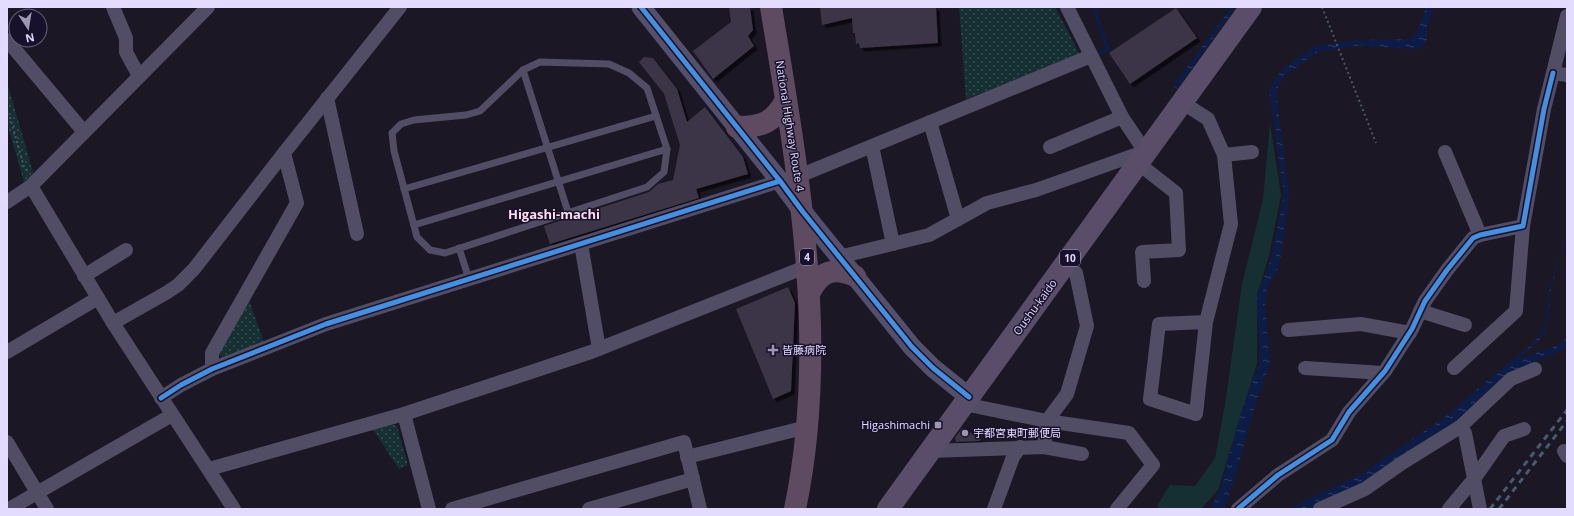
<svg xmlns="http://www.w3.org/2000/svg" width="1574" height="516" font-family="'Open Sans','Noto Sans JP',sans-serif">
<defs>
<pattern id="park-dots" width="8" height="8" patternUnits="userSpaceOnUse"><rect width="8" height="8" fill="#162f33"/><path d="M2 2h.1M6 6h.1" fill="none" stroke="#384d52" stroke-width="1.8" stroke-linecap="round"/></pattern>
<pattern id="water-ripples" width="26" height="14" patternUnits="userSpaceOnUse"><rect width="26" height="14" fill="#0d1c47"/><path d="M2 4q2-2 4 0t4 0M15 11q2-2 4 0t4 0" fill="none" stroke="#303c63"/></pattern>
<filter id="shadow"><feDropShadow dx="3.5" dy="3.5" stdDeviation="0" flood-color="#0009"/></filter>
</defs>
<rect width="100%" height="100%" fill="#1b1725"/>
<path fill="#162f33" d="M1270,123l11,72 -12,61 -12,39v68l-39,127 -17,19h-41l-3,-3 13,-21 25,1 20,-28 10,-54 17,-120 21,-85z"/>
<g fill="url(#park-dots)">
<path d="M959,7h96l25,48 -114,44z"/>
<path d="M7,82l27,93 -10,7 -17,-59z"/>
<path d="M246,292l18,50 -42,16 -7,-10z"/>
<path d="M390,423l7,3 11,39 -9,4 -27,-41z"/>
</g>
<g fill="url(#water-ripples)">
<path d="M1228,7h5l1,3 -57,79 -4,-3 56,-76z"/>
<path d="M1426,7h8c-2,6 -5,12 -6,18 -4,13 5,14 -10,24l-62,-3 -38,6 -34,24 -8,15 13,106 -8,58 -4,16 -9,15 -3,17 5,61 -12,32 -24,85 -9,26 -2,2h-16l5,-4 8,-16 22,-80 18,-47 -3,-67 14,-36 13,-64 -15,-105 12,-20 34,-24 41,-6 54,-1 7,-6z"/>
<path d="M1567,232l-17,62 -1,21 -4,18 -6,8 -21,18 41,-14 8,-8v9l-4,4 -45,20 -15,9 -55,49 -101,65 -38,16h-22l74,-35 81,-55 66,-56 21,-16 12,-13 5,-11 2,-28z"/>
</g>
<g fill="none" stroke-linecap="round" stroke-linejoin="round">
<path stroke="#0d1c47" stroke-width="3.5" d="M1094,7l14,43 -12,5v1"/>
</g>
<g fill="#3a3646" filter="url(#shadow)">
<path d="M729,7h21l3,23 -5,6 6,10 -41,33 -20,-28 38,-29z"/>
<path d="M820,7h116l2,36 -78,5 -1,-5 -3,1 -1,-11h-2l-1,-15 -30,7z"/>
<path d="M1176,8l21,30 -67,46 -21,-31z"/>
<path d="M644,57l9,1 24,31 10,33 18,-15 38,50 5,17 -52,15 3,9 -149,46 -6,-18 105,-34 9,-8 15,-4 7,-35 -16,-51 -25,-32z"/>
<path d="M788,287l7,16 -4,88 -18,8 -37,-90z"/>
<path d="M962,428l19,11 -1,2 -24,1 -1,-4z"/>
</g>
<g fill="none" stroke-linecap="round" stroke-linejoin="round">
<g stroke="#4b5666" stroke-width="2" stroke-dasharray="2 3" stroke-linecap="butt">
<path d="M1322,7l54,136"/>
<path d="M7,113l3,4 14,50 4,4"/>
</g>
<g stroke="#504d65" stroke-width="7">
<path d="M540,62l69,2 20,9 18,15 20,61 -3,23 -17,15 -202,66 -15,-3 -13,-13 -23,-86 -2,-18 9,-9 13,-4 52,-5 14,-4 43,-41z"/>
<path d="M523,70l45,142"/>
<path d="M404,189l252,-73"/>
<path d="M414,225l253,-76"/>
<path d="M459,248l10,31"/>
</g>
<g stroke="#504d65" stroke-width="14">
<path d="M113,7l13,31v14l13,24"/>
<path d="M1067,7l55,110 18,27 9,6"/>
<path d="M1567,16l-14,57 14,2"/>
<path d="M7,40l77,92"/>
<path d="M327,98l30,136"/>
<path d="M1183,103l25,16 16,36 7,69 -25,98 -10,92 -46,-15 9,-75 47,-2"/>
<path d="M930,122l28,97"/>
<path d="M872,146l21,98"/>
<path d="M1050,147l72,-30"/>
<path d="M1445,152l35,83"/>
<path d="M1224,155l28,-3"/>
<path d="M1139,164l37,29 3,57 -37,2 2,29"/>
<path d="M799,176l292,-120"/>
<path d="M31,186l82,137 121,186"/>
<path d="M7,202l24,-16 177,-179"/>
<path d="M581,244l18,105"/>
<path d="M839,257l90,-22 58,-32 49,-13 110,-39"/>
<path d="M84,276l42,-26"/>
<path d="M1420,311l45,14"/>
<path d="M113,323l53,-30 12,-8 16,-16 90,-116 116,-146"/>
<path d="M1288,330l73,-6 49,9"/>
<path d="M7,352l91,-54"/>
<path d="M1305,368l78,5"/>
<path d="M1454,368l62,-57 7,-85"/>
<path d="M212,369v-16l85,-150 -13,-50"/>
<path d="M161,398l20,-13 31,-16 114,-45 454,-143"/>
<path d="M964,404l83,17 82,12 24,32 -36,44"/>
<path d="M404,414l25,95"/>
<path d="M1460,427l5,6 15,76"/>
<path d="M7,442l40,67"/>
<path d="M1044,447l3,-26 20,-27 20,-68 -11,-53 -11,-8"/>
<path d="M930,451l114,-4 38,7"/>
<path d="M1564,451l3,5"/>
<path d="M687,457l120,-30"/>
<path d="M209,469l195,-55 187,-62 217,-86"/>
<path d="M9,509l163,-94"/>
<path d="M452,509l232,-67 16,67"/>
<path d="M589,509l104,-30"/>
<path d="M994,509l19,-52 7,-10"/>
<path d="M1238,509l40,-34 54,-35 17,-28 36,-41 27,-42 13,-28 22,-31 26,-32 7,-3 43,-9 21,-117 9,-36"/>
<path d="M1320,509l45,-20 37,-26 58,-36 51,-48 24,-10"/>
<path d="M1449,509l25,-30 30,-43 20,-7"/>
</g>
<path stroke="#54506b" stroke-width="19" d="M641,7l139,174 23,31 109,135 21,21 36,29"/>
<path stroke="#5a4d6a" stroke-width="22" d="M888,509l363,-502"/>
<g stroke="#5f4b61" stroke-width="22">
<path d="M771,7c27,165 59,335 24,502"/>
<path d="M737,127c26,0 37,-5 49,-27"/>
<path d="M809,294c10,-22 23,-28 46,-18"/>
</g>
<g stroke="#495a6f" stroke-width="3" stroke-dasharray="6 5" stroke-linecap="butt">
<path d="M1490,509l77,-99"/>
<path d="M1499,509l68,-88"/>
</g>
<g stroke="#18112b" stroke-width="8">
<g id="cycleway">
<path d="M641,7l139,174 23,31 109,135 21,21 36,29"/>
<path d="M161,398l20,-13 31,-16 114,-45 454,-143"/>
<path d="M1238,509l40,-34 54,-35 17,-28 36,-41 27,-42 13,-28 22,-31 26,-32 7,-3 43,-9 21,-117 9,-36"/>
</g>
</g>
<use href="#cycleway" stroke="#468fdf" stroke-width="5"/>
</g>
<g fill="#9d97b3" stroke="#18112b" stroke-width="1.5">
<path d="M771 344h4v4h4v4h-4v4h-4v-4h-4v-4h4z"/>
<rect x="934" y="421" width="8" height="8" rx="2"/>
<circle cx="965" cy="433" r="4"/>
</g>
<g text-anchor="middle" stroke-width="3" stroke-linejoin="round" paint-order="stroke">
<g fill="#18112b" stroke="#a69fbf" stroke-width="1">
<rect x="800" y="249" width="14" height="16" rx="3"/>
<rect x="1060" y="250" width="20" height="16" rx="3"/>
</g>
<g font-size="10" font-weight="bold" fill="#e3dcff">
<text x="807" y="261">4</text>
<text x="1070" y="262">10</text>
</g>
<g font-size="11" fill="#e3dcff" stroke="#18112b">
<text transform="translate(790 126) rotate(81)" y="4">National Highway Route 4</text>
<text transform="translate(1035 307) rotate(-54)" y="4">Oushu-kaido</text>
</g>
<g font-size="11" fill="#e3dcff" stroke="#18112b" text-anchor="start">
<text x="782" y="354">皆藤病院</text>
<text x="930" y="429" text-anchor="end">Higashimachi</text>
<text x="973" y="437">宇都宮東町郵便局</text>
</g>
<g font-size="13" font-weight="bold" fill="#ffdef0" stroke="#18112b">
<text x="554" y="219">Higashi-machi</text>
</g>
</g>
<rect width="1574" height="516" fill="none" stroke="#e3dcff" stroke-width="16"/>
<g transform="translate(28 28) rotate(168)"><circle r="19" fill="#18112b" stroke="#696280"/>
<path d="M0-3L7 15L0 10L-7 15Z" fill="#9d97b3"/>
<text y="-6" font-size="11" font-weight="bold" text-anchor="middle" fill="#e3dcff">N</text>
</g>
</svg>
